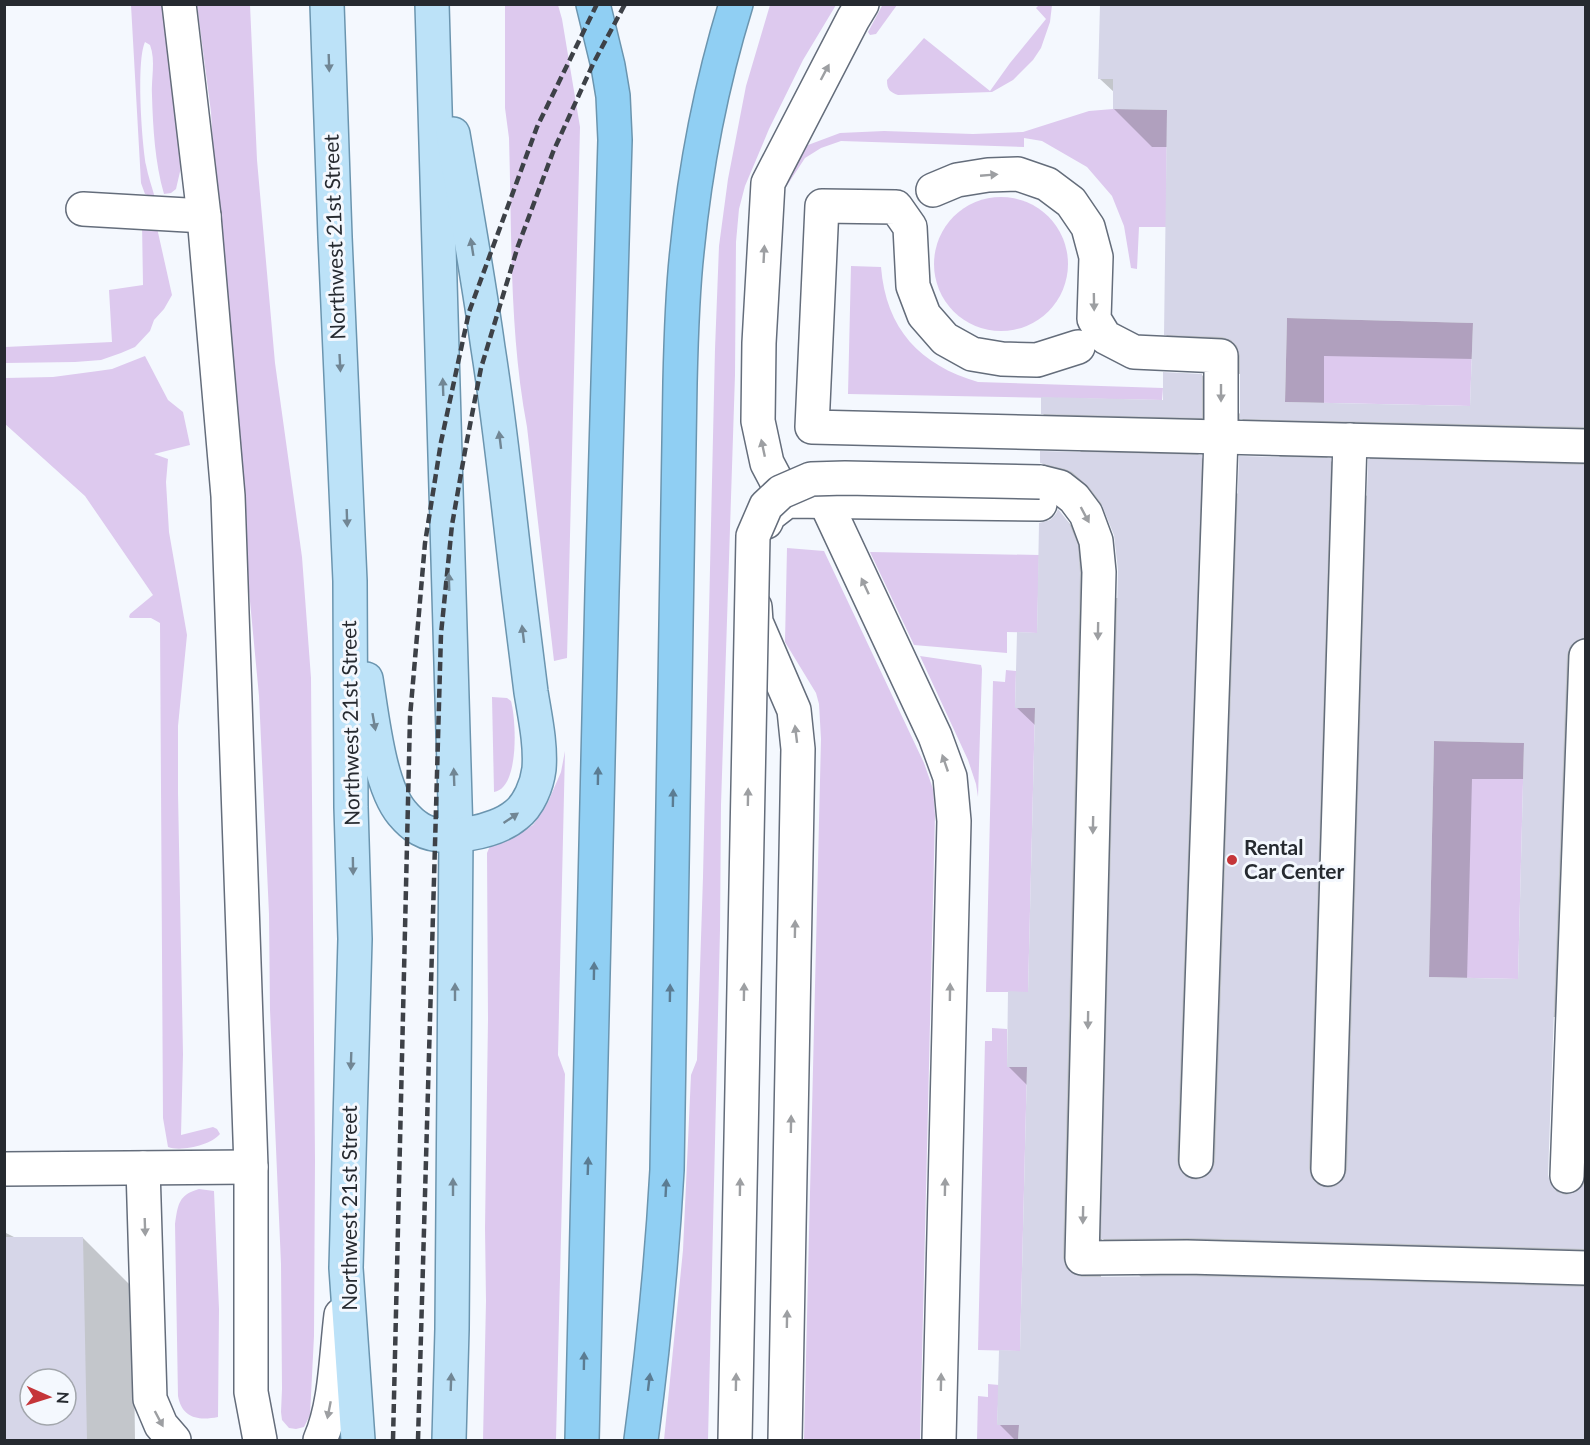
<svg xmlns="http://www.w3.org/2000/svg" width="1590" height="1445" font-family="Lato,sans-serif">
<rect width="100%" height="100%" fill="#f4f8fe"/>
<g fill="#ddc9ee">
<path d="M883,4l14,1 -21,29 -6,1 -2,-3z"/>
<path d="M131,5h31l23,145 -9,39 -5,4 -7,1c-9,-31 -11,-66 -12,-98 -1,-18 4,-35 -2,-51l-5,-3c-9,20 -3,100 1,123 2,11 6,22 9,33l-10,-4 -4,-11z"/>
<path d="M197,5h53l7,155 18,203 27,194 9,121 4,482 -1,176 -4,79 -6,12 -8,2 -7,-1 -7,-8 -1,-8 1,-23 -1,-125 -11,-254 -1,-96 -10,-218 -12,-126 -7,-114 -18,-153 -11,-191z"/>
<path d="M505,5h53l4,14 18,108 -13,531 -13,3 -27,-234c-18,-95 -15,-193 -18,-289l-4,-30z"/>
<path d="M770,5h66l-33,55 -34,69 -24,57 -6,23 -3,33 -1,133 -14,430 -1,125 -12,510h-44l19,-190 8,-175 6,-15 6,-183 12,-528 4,-103 9,-67 18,-93z"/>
<path d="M1039,5h13l-2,17 -9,26 -8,12 -20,20 -21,12 -94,3c-8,-3 -11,-5 -11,-15l37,-42 66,53 20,-28 36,-44 -10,-11z"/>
<path d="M1113,109l54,1 -1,117h-27l-2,42 -6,-1 -7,-42 -12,-30 -25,-29 -45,-26 -18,-3v9l-183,-6 -20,7 -16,10 -19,29 5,-20 17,-22 32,-12 44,-2 89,3 50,-2 66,-21z"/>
<circle cx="1001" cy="264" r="67"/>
<path d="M153,210l19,85 -8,14 -10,11 -4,11 -15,16 -14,6 -20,7 -26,2 -70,1v-16l107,-5 -3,-52 34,-5 -1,-62z"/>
<path d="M851,266l30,1c5,62 39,98 97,115l185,6 -1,12 -314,-6z"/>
<path d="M1287,318l186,5 -3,83 -185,-4z"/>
<path d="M145,356l23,44 15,12 7,33 -36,9 14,5 -2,23 3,50 18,103 -9,91v67l5,261 -2,81 32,-8 4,2 3,5c-9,11 -39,18 -52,13l-5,-29 -3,-495 -9,-5h-21l-1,-1 1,-3 23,-19 -68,-99 -81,-73 1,-45 48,-1 45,-6 14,-2z"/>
<path d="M787,548l37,3 100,212 9,26 2,26 -15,625h-116l17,-701 -2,-35 -3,-11 -31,-51z"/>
<path d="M870,552l169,3 -2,78 -30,-1v21l-93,-8z"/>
<path d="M920,656l61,9 1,4 -4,128 -2,-13 -8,-24z"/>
<path d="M1006,670l10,1 -1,36 20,1 -7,284h-42l7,-311 12,1z"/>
<path d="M492,697l15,1 4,3c5,18 9,87 -17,91z"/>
<path d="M1434,741l90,2 -6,236 -89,-2z"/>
<path d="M565,751l-7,304 7,19 -9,366h-73l3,-139 -1,-73 3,-209 -1,-166 3,-7 24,-11 19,-10 15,-23 13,-30z"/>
<path d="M992,1028l15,1v38h20l-7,284 -42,-1 7,-309h7z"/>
<path d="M199,1189l15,2 5,118 -1,108c-20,4 -36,1 -40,-21l-3,-172c3,-19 3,-29 24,-35z"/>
<path d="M988,1384l11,1 -2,39 22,1 -1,15h-41l1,-44 10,1z"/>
</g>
<g fill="#0003" fill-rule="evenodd">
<path d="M1586,4v1436h-571l-16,-16 23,-72 6,-266 -20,-20 22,-73 6,-267 -20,-19 22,-73 12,-113 8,-9 37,37 20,36 1,13h2l1,-28 -4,-36 -11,-28 -24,-5 -38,-38 41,-9 -41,-41 122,-12 38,-26 39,40v-41l-38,-2 -38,-38 3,-187h-16l-38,-38 1,-16 -15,-14zM1324,356l149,3 -1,49 -148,-4zM1240,417l42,42 -43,36 -41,-41 42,1zM1327,457l43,1 -1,40 -20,-19zM1472,779h52l-4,202 -53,-1zM1553,1017h3l-6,166h-4zM1102,1238l40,40h-41z"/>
<path d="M4,1232l12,6h67l50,50 2,152h-131zM30,1379h36v36h-36z"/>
</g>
<g fill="#d6d6e8" fill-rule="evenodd">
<path d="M1100,4h486v423l-346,-8v-63l-3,-10 -6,-6 -9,-3 -58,-2 3,-225 -54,-1v-30h-15zM1287,318l186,5 -3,83 -185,-4z"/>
<path d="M1163,372l39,2v44l-161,-4v-17l122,3z"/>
<path d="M1040,451l162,4 -25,705 2,9 7,8 10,3 9,-3 7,-6 3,-9 24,-706 92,2 -22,710 2,9 7,8 10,3 8,-2 8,-7 3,-9 21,-711 218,6v172l-9,3 -7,6 -3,9 -19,520 3,10 6,7 9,3 10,-3 7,-6 3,-8v71l-398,-11 -87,1 17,-669 -4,-35 -13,-32 -12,-16 -17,-15 -7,-3 -25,-6zM1434,741l90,2 -6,236 -89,-2z"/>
<path d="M1058,509l11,14 9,22 2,28 -17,685 3,10 7,6 9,3 105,-1 399,11v153h-568l1,-15h-22l2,-75 21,1 7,-284h-20l1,-76 20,1 7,-284h-20l2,-76 20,1 2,-110 11,-3 6,-6z"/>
<path d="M4,1237h79l4,203h-83zM30,1379h36v36h-36z"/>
</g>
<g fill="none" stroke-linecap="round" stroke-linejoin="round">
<g stroke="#646d7b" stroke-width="36">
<g id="minor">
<path d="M179,4l25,212 24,280 23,671v225l9,48"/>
<path d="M933,190l24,-10 31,-5 30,-1 29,10 24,18 17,25 8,30 -2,62 11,18 29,15 87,4v81l-25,724"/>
<path d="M83,209l121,7"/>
<path d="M1078,347l-41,13 -35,-1 -30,-5 -27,-15 -21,-24 -11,-29 -3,-59 -14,-20 -74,-1 -10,221 774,19"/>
<path d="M1040,482l20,5 14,11 12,16 10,27 3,31 -17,686 105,-1 399,11"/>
<path d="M787,501l-20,-38 -9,-42 1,-78 9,-160 85,-164 9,-15"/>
<path d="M825,501l110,235 15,41 4,44 -15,619"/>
<path d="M766,522l3,-7 18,-14 253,3"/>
<path d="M755,607l1,15 38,88 4,39 -13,691"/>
<path d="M143,1168l7,231 11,26 13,15"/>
<path d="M4,1169l247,-2"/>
<path d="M1328,1169l22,-729"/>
<path d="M1567,1176l19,-520"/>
<path d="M320,1440c16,-36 16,-86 21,-125"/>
</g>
</g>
<g stroke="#6b95af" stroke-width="36">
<g id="major">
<path d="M327,4l8,233 15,344 1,226 4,132 -9,329 12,172"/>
<path d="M432,4l24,832 -4,493 -3,111"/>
<path d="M366,679c6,36 13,107 36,134 5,6 11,12 18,16 24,14 76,3 96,-14 13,-10 21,-30 23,-46 2,-25 -4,-52 -8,-77 -4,-32 -8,-64 -12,-96 -10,-82 -18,-166 -31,-248 -10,-72 -23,-143 -35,-214"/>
</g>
</g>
<g stroke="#6b95af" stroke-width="36">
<g id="highway">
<path d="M582,1440l20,-849 13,-451 -2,-44 -5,-30 -15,-62"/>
<path d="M641,1440c12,-90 21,-180 26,-270l13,-787c1,-44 2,-88 7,-132 8,-82 25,-169 49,-247"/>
</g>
</g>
<use href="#minor" stroke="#fff" stroke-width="33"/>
<use href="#major" stroke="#bce2f8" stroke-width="33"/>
<use href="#highway" stroke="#90cff3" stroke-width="33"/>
<g stroke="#3d4147" stroke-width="4.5" stroke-dasharray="9 4.5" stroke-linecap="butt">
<path d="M393,1440l17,-723 15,-174 16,-101 28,-130 68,-185 60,-123"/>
<path d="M418,1440l23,-806 11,-109 13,-74 16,-83 37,-122 35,-94 40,-88 32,-60"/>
</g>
<g stroke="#646d7b" stroke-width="36" stroke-linecap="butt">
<path id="minor-bridge" d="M735,1440l18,-904 13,-30 15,-14 30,-13 34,-1 195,4"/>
</g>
<use href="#minor-bridge" stroke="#fff" stroke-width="33"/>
</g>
<defs><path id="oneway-solid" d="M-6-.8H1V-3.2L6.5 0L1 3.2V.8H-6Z" transform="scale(1.5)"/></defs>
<g fill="#718694">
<use href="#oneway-solid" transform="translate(329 63) rotate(88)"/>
<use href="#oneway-solid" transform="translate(472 247) rotate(-99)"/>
<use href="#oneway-solid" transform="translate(340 363) rotate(87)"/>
<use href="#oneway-solid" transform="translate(443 387) rotate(-92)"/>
<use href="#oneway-solid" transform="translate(500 440) rotate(-97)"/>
<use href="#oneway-solid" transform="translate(347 518) rotate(88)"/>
<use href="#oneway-solid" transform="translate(449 582) rotate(-92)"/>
<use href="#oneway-solid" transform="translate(523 634) rotate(-97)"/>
<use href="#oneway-solid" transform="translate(374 722) rotate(80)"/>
<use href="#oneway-solid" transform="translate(454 777) rotate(-92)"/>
<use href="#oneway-solid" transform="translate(511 818) rotate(-34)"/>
<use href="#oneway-solid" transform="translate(353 866) rotate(89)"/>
<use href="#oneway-solid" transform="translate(455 992) rotate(-90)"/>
<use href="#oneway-solid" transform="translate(351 1061) rotate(92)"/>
<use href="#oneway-solid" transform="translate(453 1187) rotate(-90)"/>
<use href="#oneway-solid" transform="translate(451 1382) rotate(-88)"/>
</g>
<g fill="#9d9fa2">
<use href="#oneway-solid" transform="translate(825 72) rotate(-62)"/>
<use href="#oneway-solid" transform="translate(989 175) rotate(-5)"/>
<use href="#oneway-solid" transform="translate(764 254) rotate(-87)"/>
<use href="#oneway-solid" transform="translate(1094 302) rotate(89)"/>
<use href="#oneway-solid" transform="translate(1221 393) rotate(90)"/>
<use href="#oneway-solid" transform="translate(763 448) rotate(-102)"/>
<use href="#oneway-solid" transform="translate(1085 515) rotate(62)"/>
<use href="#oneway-solid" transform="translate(865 586) rotate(-115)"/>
<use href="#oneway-solid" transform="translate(1098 631) rotate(91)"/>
<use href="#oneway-solid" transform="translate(796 734) rotate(-97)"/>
<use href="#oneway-solid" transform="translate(945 763) rotate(-109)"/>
<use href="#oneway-solid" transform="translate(748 797) rotate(-89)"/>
<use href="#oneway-solid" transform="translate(1093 825) rotate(91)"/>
<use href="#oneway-solid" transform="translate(795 929) rotate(-89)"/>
<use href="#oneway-solid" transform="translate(744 992) rotate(-89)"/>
<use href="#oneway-solid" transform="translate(950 992) rotate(-89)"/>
<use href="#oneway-solid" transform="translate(1088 1020) rotate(91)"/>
<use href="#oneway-solid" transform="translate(791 1124) rotate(-89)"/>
<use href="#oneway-solid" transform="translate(740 1187) rotate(-89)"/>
<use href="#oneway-solid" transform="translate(945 1187) rotate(-89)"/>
<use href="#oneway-solid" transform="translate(1083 1215) rotate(91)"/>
<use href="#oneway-solid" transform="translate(145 1227) rotate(88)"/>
<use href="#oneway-solid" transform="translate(787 1319) rotate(-89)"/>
<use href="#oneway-solid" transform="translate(736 1382) rotate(-89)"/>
<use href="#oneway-solid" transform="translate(941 1382) rotate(-89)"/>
<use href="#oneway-solid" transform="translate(329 1410) rotate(101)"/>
<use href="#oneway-solid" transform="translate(159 1419) rotate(62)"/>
</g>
<g fill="#5b7c92">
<use href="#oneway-solid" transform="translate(598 776) rotate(-89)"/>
<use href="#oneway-solid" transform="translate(673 798) rotate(-89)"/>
<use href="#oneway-solid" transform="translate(594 971) rotate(-89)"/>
<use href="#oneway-solid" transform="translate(670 993) rotate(-89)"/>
<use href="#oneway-solid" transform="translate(588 1166) rotate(-88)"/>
<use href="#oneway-solid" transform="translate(666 1188) rotate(-87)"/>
<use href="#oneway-solid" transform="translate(584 1361) rotate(-89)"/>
<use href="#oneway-solid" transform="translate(649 1382) rotate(-83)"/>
</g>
<circle fill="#c53539" stroke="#f4f8fe" stroke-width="2" cx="1232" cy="860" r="6"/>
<g text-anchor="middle" stroke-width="6" stroke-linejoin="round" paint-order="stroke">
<g font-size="21" fill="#262a30" stroke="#f4f8fe">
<text transform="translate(335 237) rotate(-92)" y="7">Northwest 21st Street</text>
<text transform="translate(351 723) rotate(-91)" y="7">Northwest 21st Street</text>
<text transform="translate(350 1208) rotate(-90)" y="7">Northwest 21st Street</text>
</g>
<g font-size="21" font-weight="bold" fill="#262a30" stroke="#f4f8fe" text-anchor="start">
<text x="1244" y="855">Rental<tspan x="1244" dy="24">Car Center</tspan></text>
</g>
</g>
<rect width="1590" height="1445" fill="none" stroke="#262a30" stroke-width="12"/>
<g transform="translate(48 1397) rotate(93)"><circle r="28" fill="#f4f8fe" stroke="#a2a6ac" stroke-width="1.5"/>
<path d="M0-4.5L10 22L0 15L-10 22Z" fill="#c53539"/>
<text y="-9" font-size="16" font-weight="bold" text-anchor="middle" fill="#262a30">N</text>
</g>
</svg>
